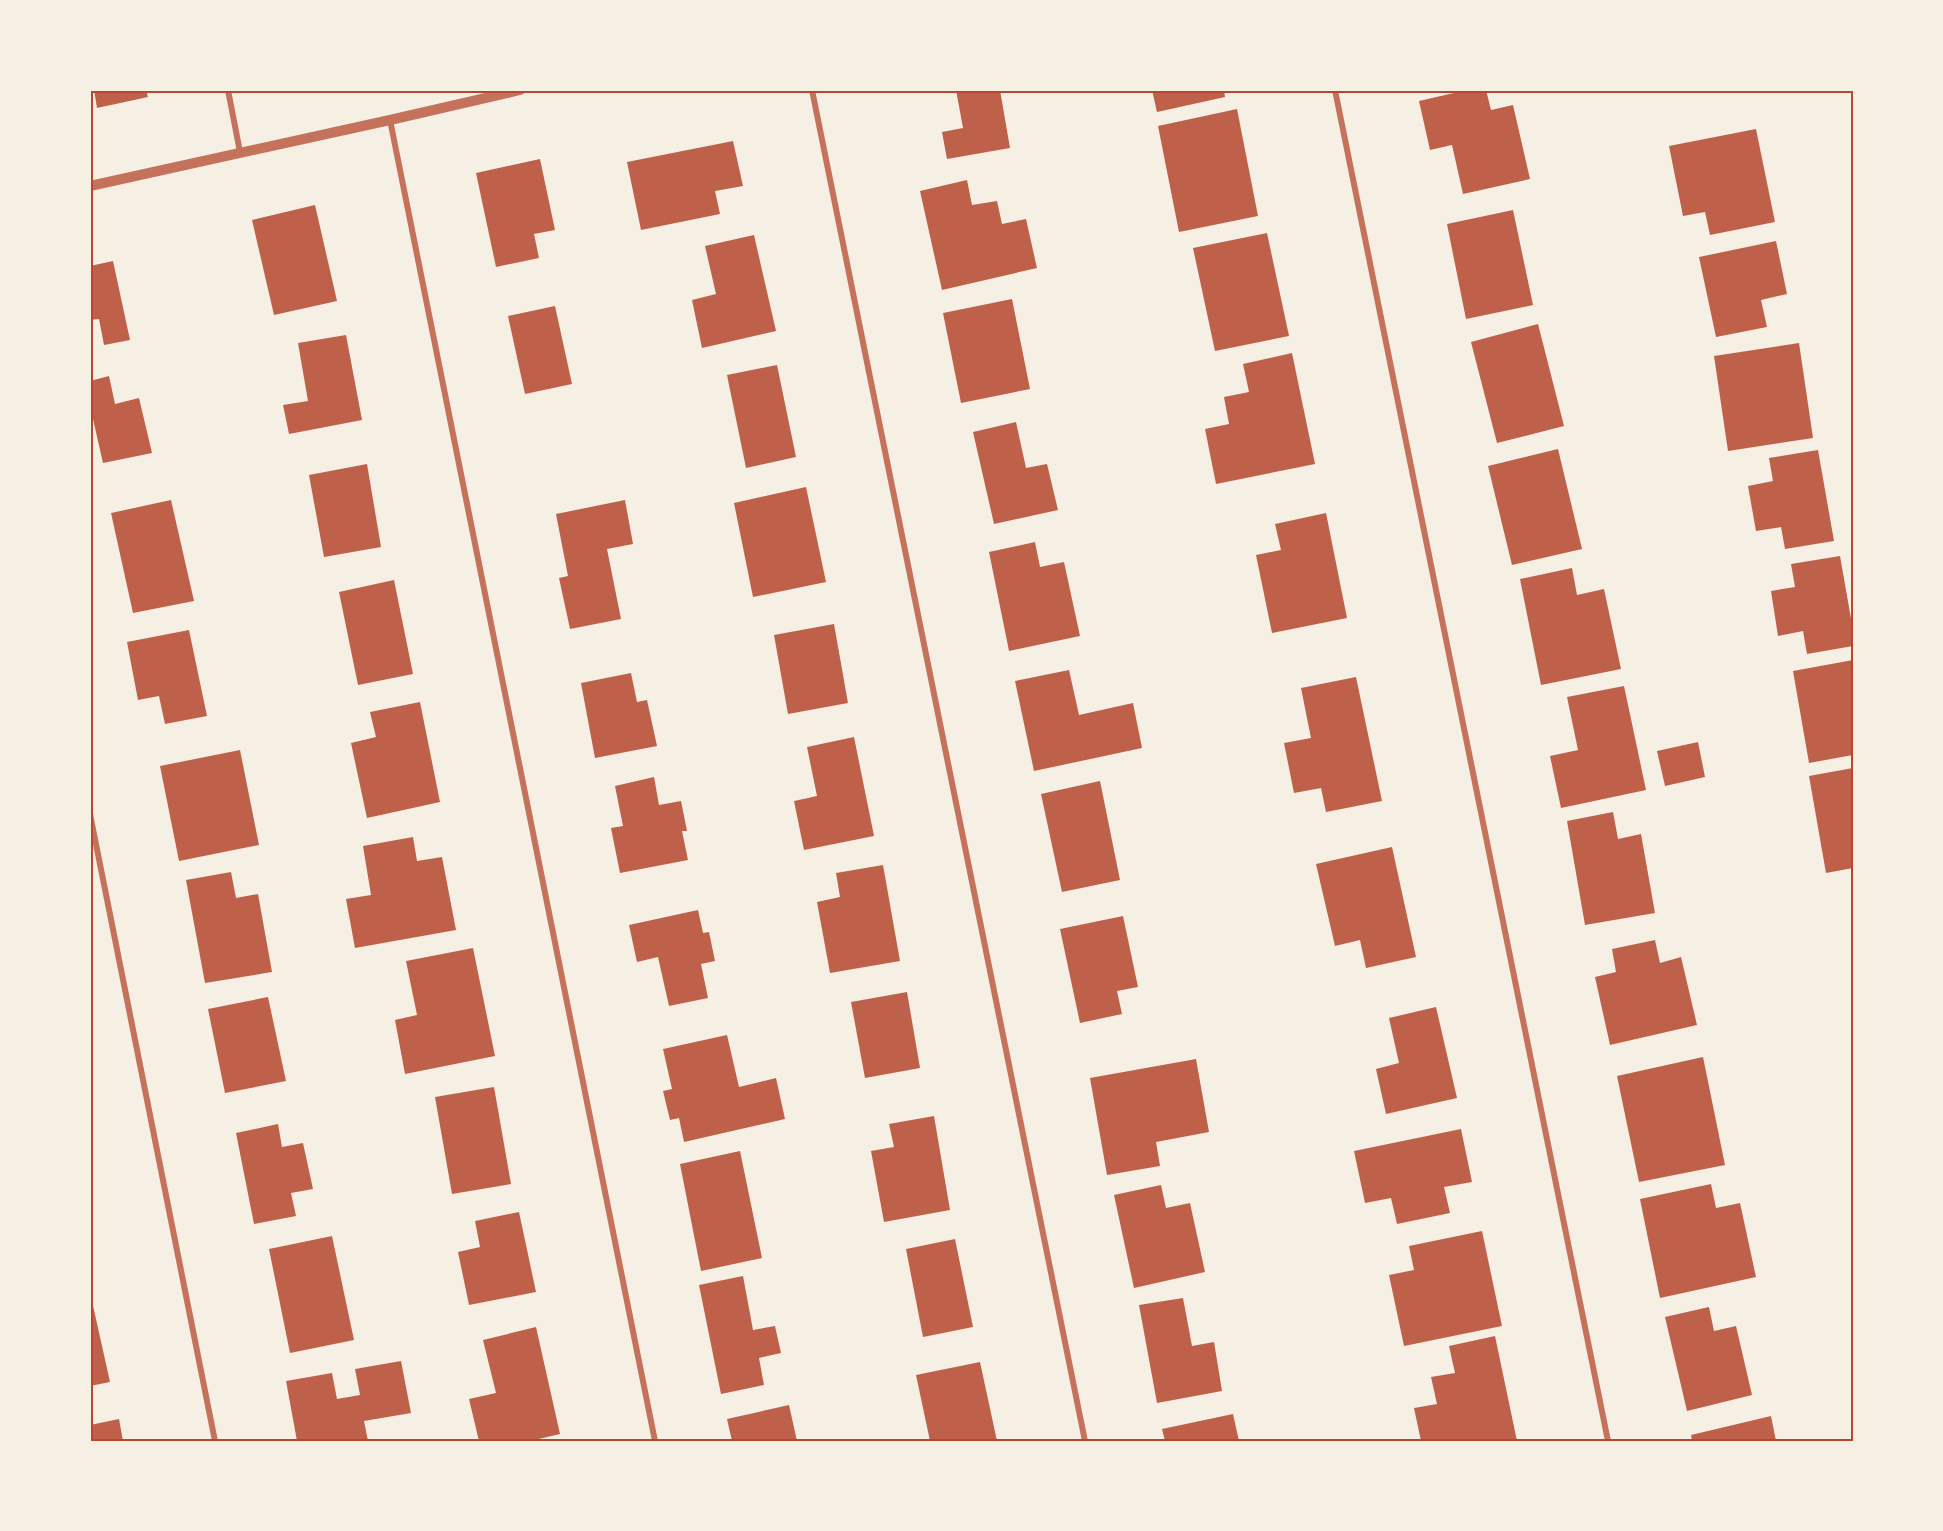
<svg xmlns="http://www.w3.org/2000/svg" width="1943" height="1531" font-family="Commissioner,sans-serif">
<rect width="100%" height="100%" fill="#f6efe4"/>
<g fill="#bf614a">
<path d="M94,90h52l2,7 -51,11z"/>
<path d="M956,90h44l10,58 -63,11 -5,-27 21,-4z"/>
<path d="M1152,90h72l1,7 -68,15z"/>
<path d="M1467,90h19l5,20 22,-5 17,74 -67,15 -11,-49 -22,5 -11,-49z"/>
<path d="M1237,109l21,107 -79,16 -21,-106z"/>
<path d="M1756,129l19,93 -65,13 -5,-23 -22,4 -14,-70z"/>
<path d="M733,141l10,45 -28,5 5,23 -79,16 -14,-68z"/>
<path d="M540,159l15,71 -21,4 5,24 -43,9 -20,-94z"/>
<path d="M967,180l5,25 25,-4 5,23 24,-5 11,49 -95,22 -22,-99z"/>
<path d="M315,205l22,96 -63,14 -22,-95z"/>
<path d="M1513,210l20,95 -67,14 -19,-95z"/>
<path d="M1267,233l22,103 -74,15 -22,-103z"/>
<path d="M754,235l22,96 -74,17 -10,-48 24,-6 -11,-48z"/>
<path d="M1776,241l11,53 -26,6 6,27 -51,10 -17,-80z"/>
<path d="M113,261l17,79 -26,5 -5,-26 -9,1v-54z"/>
<path d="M1012,299l18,90 -69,14 -18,-90z"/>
<path d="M555,306l17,78 -47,10 -17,-78z"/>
<path d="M1538,324l26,102 -67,17 -26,-101z"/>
<path d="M346,335l16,85 -73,14 -6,-29 25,-4 -10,-58z"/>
<path d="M1799,343l14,95 -85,13 -14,-95z"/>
<path d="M1292,353l23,111 -99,20 -11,-55 24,-5 -5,-27 25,-5 -6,-28z"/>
<path d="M777,365l19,92 -50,11 -19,-93z"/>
<path d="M109,376l6,28 24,-6 13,55 -49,10 -13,-57v-25z"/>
<path d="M1016,422l10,46 21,-4 11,46 -64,14 -21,-92z"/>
<path d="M1558,449l24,100 -70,16 -24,-99z"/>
<path d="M1818,450l16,91 -49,8 -4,-22 -25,4 -8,-45 25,-5 -4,-23z"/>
<path d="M367,464l14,83 -57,10 -15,-82z"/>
<path d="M806,487l20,95 -73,15 -19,-94z"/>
<path d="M171,500l23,101 -61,12 -22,-100z"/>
<path d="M625,500l8,44 -26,5 14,70 -51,10 -11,-51 9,-2 -12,-62z"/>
<path d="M1326,513l21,105 -75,15 -16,-78 25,-5 -6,-26z"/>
<path d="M1035,542l5,25 24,-5 16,74 -71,15 -20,-99z"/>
<path d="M1840,556l13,74v16l-46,8 -4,-23 -25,5 -7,-45 24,-4 -4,-23z"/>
<path d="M1572,568l5,27 27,-6 17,80 -80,16 -21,-106z"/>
<path d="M394,580l19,94 -55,11 -19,-93z"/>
<path d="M834,624l14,79 -60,11 -14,-79z"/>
<path d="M189,630l18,86 -42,8 -6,-28 -21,4 -11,-58z"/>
<path d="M1853,660v95l-44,8 -16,-92z"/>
<path d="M1069,670l10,45 54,-12 9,45 -108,23 -19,-90z"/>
<path d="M631,673l6,29 10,-2 10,46 -62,12 -14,-75z"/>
<path d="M1356,677l26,124 -56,11 -5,-24 -27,5 -10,-50 27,-5 -10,-50z"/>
<path d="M1624,686l22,104 -85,18 -11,-52 28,-6 -11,-53z"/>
<path d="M420,702l20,100 -73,16 -16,-75 25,-6 -6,-25z"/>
<path d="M854,737l20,99 -70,14 -10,-49 23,-5 -10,-49z"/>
<path d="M1698,742l7,35 -40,9 -8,-35z"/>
<path d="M240,750l19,95 -80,16 -19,-95z"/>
<path d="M1853,768v100l-27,5 -17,-97z"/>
<path d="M654,777l5,28 22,-4 6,30h-5l6,29 -68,13 -9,-45 12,-2 -8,-40z"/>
<path d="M1100,781l20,99 -58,12 -21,-98z"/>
<path d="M1613,812l5,27 23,-5 14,79 -70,12 -18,-104z"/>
<path d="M413,837l4,24 25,-4 14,73 -101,18 -9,-49 25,-4 -8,-49z"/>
<path d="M1392,847l24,110 -50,11 -6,-28 -25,6 -19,-82z"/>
<path d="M883,865l17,96 -70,12 -13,-71 23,-5 -4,-24z"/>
<path d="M231,872l5,26 22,-4 14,78 -67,11 -19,-103z"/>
<path d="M698,910l5,23 6,-1 6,29 -14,3 7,34 -39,8 -11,-49 -21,5 -8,-37z"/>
<path d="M1123,916l15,71 -21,4 5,23 -42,9 -20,-94z"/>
<path d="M1655,940l5,23 21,-6 16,68 -87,20 -15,-68 21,-5 -4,-23z"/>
<path d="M473,948l22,108 -90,18 -10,-54 22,-5 -11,-54z"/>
<path d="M907,992l13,76 -55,10 -14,-76z"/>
<path d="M268,997l18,84 -61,12 -17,-84z"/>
<path d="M1436,1007l21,91 -71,16 -10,-45 23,-6 -10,-45z"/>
<path d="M727,1035l12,52 37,-9 9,41 -101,23 -5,-24 -9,2 -7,-29 9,-2 -9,-40z"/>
<path d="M1703,1057l22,108 -86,17 -22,-106z"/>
<path d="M1196,1059l13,73 -53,10 4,24 -53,9 -17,-97z"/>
<path d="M494,1087l17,97 -59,10 -17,-97z"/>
<path d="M934,1116l16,94 -66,12 -13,-71 23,-4 -5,-23z"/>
<path d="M278,1124l4,23 21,-4 10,46 -22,4 5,23 -42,8 -18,-91z"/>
<path d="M1461,1129l11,53 -28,5 6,26 -53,11 -6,-26 -26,5 -11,-52z"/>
<path d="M740,1151l22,107 -61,13 -21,-107z"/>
<path d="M1711,1184l5,24 24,-5 16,74 -96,21 -20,-99z"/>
<path d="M1161,1185l5,23 24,-5 15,69 -71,16 -20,-93z"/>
<path d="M519,1212l17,80 -67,13 -11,-53 22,-5 -5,-26z"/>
<path d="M1482,1231l20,95 -98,20 -15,-71 25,-5 -5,-24z"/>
<path d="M332,1236l22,104 -64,13 -21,-104z"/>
<path d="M955,1239l18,88 -50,10 -17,-88z"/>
<path d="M743,1276l10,54 22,-4 6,27 -22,5 5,27 -43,9 -22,-109z"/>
<path d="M90,1292l20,90 -20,4z"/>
<path d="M1183,1298l9,48 22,-4 8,49 -65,12 -18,-98z"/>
<path d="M1709,1307l5,24 22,-5 16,69 -65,16 -22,-94z"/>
<path d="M536,1327l24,107 -30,7h-51l-10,-42 27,-6 -13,-53z"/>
<path d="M1495,1336l22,105h-96l-7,-33 23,-4 -6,-27 24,-4 -6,-27z"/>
<path d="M401,1361l10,52 -47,8 4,20h-71l-11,-60 46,-8 5,26 23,-4 -5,-26z"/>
<path d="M980,1362l17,79h-67l-14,-66z"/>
<path d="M789,1405l8,36h-65l-5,-22z"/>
<path d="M1233,1414l6,27h-74l-3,-12z"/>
<path d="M1771,1416l5,25h-84l-1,-6z"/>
<path d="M119,1419l4,22h-33v-16z"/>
</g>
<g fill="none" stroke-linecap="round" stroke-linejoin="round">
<g stroke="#c5725c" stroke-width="6">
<path d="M228,90l12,62"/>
<path d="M812,90l273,1351"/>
<path d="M1335,90l273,1351"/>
<path d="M390,120l265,1321"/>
<path d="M90,814l125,627"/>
</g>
<path stroke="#c5725c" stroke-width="10" d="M90,186l300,-66 130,-30"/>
</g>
<rect width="1943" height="1531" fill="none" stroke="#f6efe4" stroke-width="183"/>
<rect x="92" y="92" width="1760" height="1348" fill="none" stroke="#b5482f" stroke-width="2"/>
</svg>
